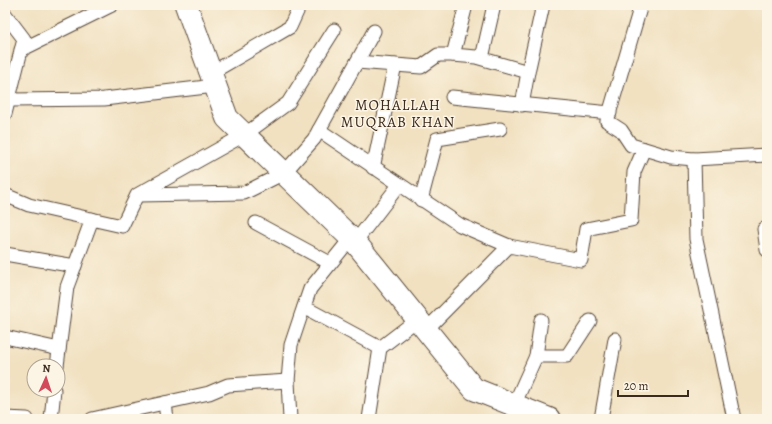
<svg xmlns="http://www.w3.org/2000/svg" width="772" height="424" font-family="Alegreya,serif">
<rect width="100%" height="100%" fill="#fcf5e5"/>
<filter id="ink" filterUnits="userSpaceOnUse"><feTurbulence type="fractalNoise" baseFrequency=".025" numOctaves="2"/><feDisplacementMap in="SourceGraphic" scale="8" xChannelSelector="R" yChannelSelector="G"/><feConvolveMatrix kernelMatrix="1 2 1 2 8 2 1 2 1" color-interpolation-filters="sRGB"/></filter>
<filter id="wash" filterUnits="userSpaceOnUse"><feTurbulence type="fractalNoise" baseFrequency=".012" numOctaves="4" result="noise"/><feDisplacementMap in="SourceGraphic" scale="16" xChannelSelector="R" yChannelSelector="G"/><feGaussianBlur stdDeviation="0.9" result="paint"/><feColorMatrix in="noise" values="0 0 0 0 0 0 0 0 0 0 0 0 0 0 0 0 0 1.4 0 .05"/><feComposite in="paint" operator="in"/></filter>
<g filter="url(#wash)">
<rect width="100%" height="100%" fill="#f1e1c1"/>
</g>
<g filter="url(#ink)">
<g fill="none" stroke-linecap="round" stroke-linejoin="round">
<g stroke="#564536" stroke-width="15">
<g id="service">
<path d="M641,5l-34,116 14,9 10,15 40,12 23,2 73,-4"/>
<path d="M5,14l19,25 -19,75"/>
<path d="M21,50l91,-45"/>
<path d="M453,55l13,-50"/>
<path d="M482,58l12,-53"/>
<path d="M357,62l64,5 17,-12h15l23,2 52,15 15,-67"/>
<path d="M211,73l79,-46 10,-22"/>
<path d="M452,97l158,16"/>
<path d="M10,100l94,-1 111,-13"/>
<path d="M522,105l6,-33"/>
<path d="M319,130l141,95 49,21"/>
<path d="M694,159l2,80 38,180"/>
<path d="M373,168l22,-103"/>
<path d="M5,195l24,10 93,21 15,-31 107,-60 44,-32 46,-73"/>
<path d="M139,195l105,-2 40,-20 30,-34 60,-108"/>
<path d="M421,200l16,-61 63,-10"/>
<path d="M256,223l74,40"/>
<path d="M767,229h-3l3,21"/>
<path d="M355,242l44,-57"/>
<path d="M5,254l70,12"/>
<path d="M304,307l76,41 38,-29"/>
<path d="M426,330l83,-84 72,14 5,-31 45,-9 3,-48 10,-23"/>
<path d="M5,337l54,12"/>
<path d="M536,356l5,-36"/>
<path d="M57,366l10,-79 25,-68"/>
<path d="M165,403l2,16"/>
<path d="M514,405l22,-49h31l23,-35"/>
<path d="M5,418l22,1"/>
<path d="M51,419l3,-29"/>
<path d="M92,419l117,-26 19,-8 60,-4"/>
<path d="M290,419l-2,-38 3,-36 9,-27 10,-29 41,-51"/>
<path d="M369,419l11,-71"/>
<path d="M601,419l14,-80"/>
</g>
</g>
<g stroke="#564536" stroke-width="24">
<path id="minor" d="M186,5l41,113 128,124 119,147 75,30"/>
</g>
<use href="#service" stroke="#fff" stroke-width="13"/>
<use href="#minor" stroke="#fff" stroke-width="22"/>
</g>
</g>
<g text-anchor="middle" stroke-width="3" stroke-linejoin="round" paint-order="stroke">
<g font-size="15" letter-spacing="1" fill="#3b2a1e" stroke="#fcf5e5">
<text x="398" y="110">MOHALLAH<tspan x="398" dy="17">MUQRAB KHAN</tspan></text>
</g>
</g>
<rect width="772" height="424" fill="none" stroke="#fcf5e5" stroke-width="20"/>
<g transform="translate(46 378) rotate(3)"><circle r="19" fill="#fcf5e5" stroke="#afa495"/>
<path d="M0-3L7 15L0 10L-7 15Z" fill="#d1495b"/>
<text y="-6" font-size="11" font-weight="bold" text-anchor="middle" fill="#3b2a1e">N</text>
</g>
<path d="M618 390v6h70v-6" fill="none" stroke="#3b2a1e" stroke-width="2"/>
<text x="624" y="390" font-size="12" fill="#3b2a1e" stroke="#fcf5e5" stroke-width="3" paint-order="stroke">20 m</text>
</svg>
